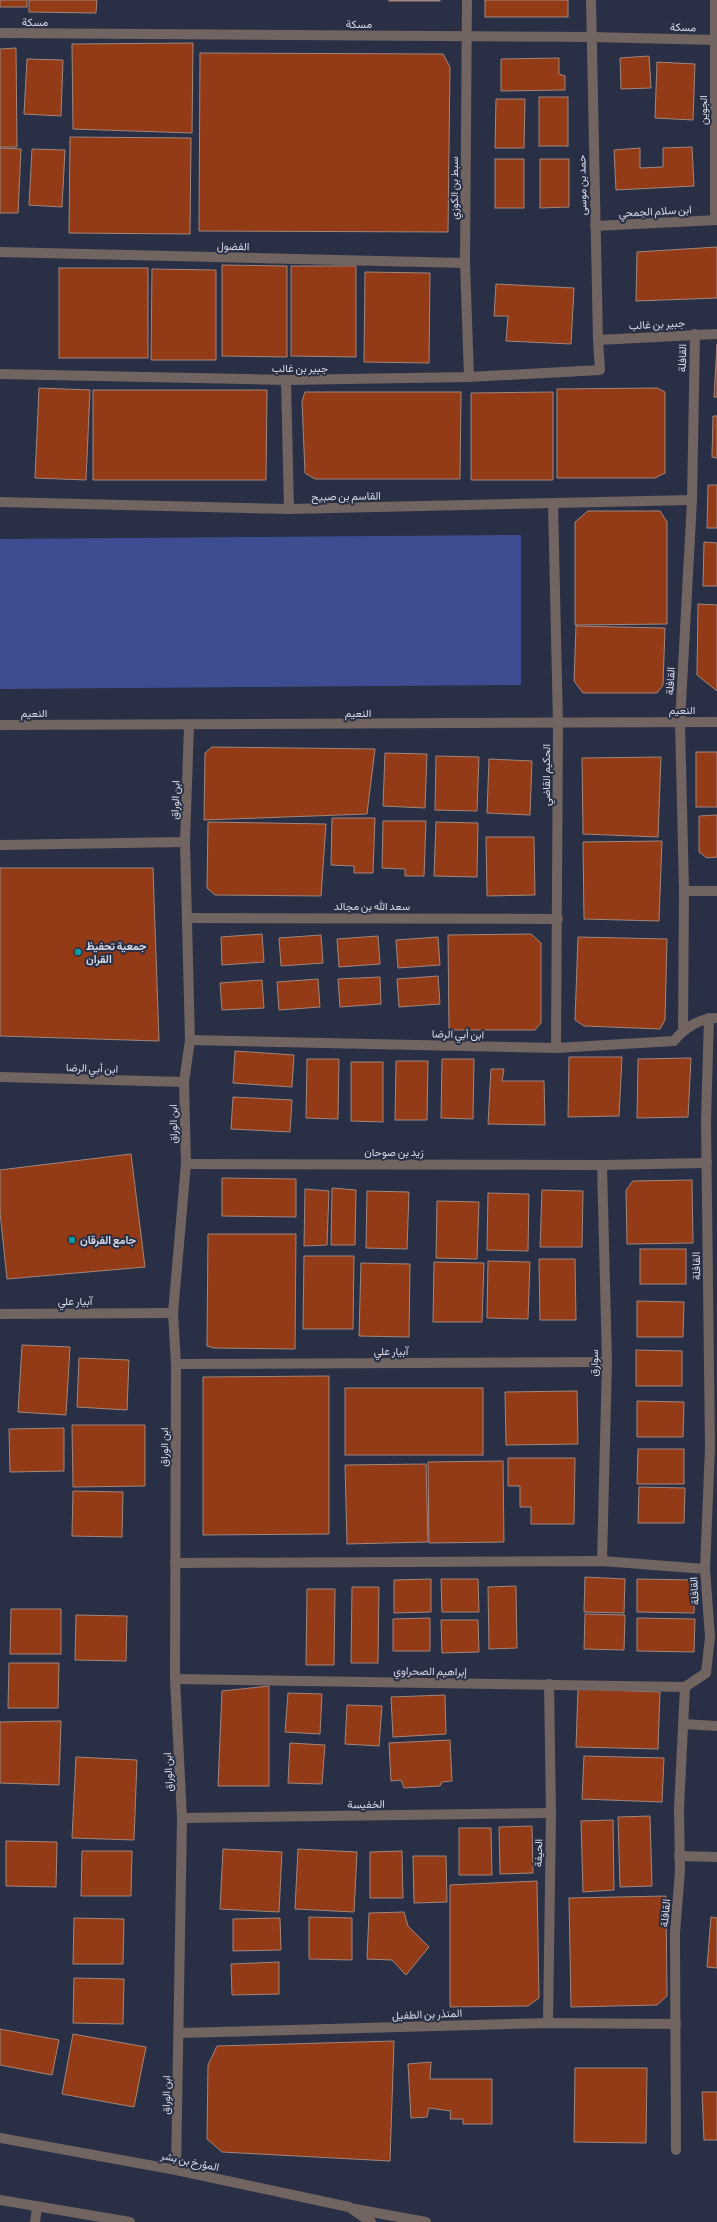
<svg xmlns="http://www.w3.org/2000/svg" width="717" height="2222" font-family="'Sofia Sans Condensed',Vazirmatn,sans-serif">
<rect width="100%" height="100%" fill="#292f44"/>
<path fill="#3e4d91" d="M521,535v150l-521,4v-150z"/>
<g fill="#933a16" stroke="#a3867c">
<rect x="0" y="0" width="27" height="7"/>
<path d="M29,0h68l-1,13 -67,-1z"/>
<rect x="389" y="0" width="51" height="1"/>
<rect x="485" y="0" width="83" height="17"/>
<path d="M193,43l-1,90 -119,-4 -1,-85z"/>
<path d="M16,48l1,99h-17v-98z"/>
<path d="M200,53l243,1 7,13 -2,165 -249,-1z"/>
<path d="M649,56l2,32 -30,1 -1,-31z"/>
<path d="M559,58v16l6,2v14l-64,1v-32z"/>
<path d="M27,59l36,1 -2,56 -37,-2z"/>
<path d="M657,62l38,2 -2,56 -38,-2z"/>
<rect x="539" y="97" width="29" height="49"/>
<path d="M496,99h29l-1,49h-29z"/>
<path d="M70,137l121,1 -1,96 -121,-1z"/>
<path d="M692,147l2,39 -78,4 -2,-40 26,-2v20l23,-1v-19z"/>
<path d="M0,148l21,1 -3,64h-18z"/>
<path d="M32,149l33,1 -3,57 -33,-2z"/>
<rect x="495" y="159" width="29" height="49"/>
<path d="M540,159h29v48l-29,1z"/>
<path d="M717,247v51l-81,3 1,-49z"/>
<path d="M222,265l65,1v91l-65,-1z"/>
<path d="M291,266h65v91l-65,-1z"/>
<rect x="59" y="268" width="89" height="90"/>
<path d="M152,269l64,1v90h-65z"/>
<path d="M365,272l65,1 -1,90 -65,-1z"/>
<path d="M496,284l78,4 -3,56 -65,-3 2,-25h-14z"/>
<path d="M717,344v53h-3z"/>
<path d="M39,388l51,2 -4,90 -51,-2z"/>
<path d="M657,388l8,4v81l-10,5h-98v-89z"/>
<path d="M93,390h174l-1,90h-173z"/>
<path d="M305,392h156l-1,87h-145l-10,-6 -3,-72z"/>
<path d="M553,392v88h-82v-87z"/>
<path d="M713,416h4v42l-5,-1z"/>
<path d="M708,485h9v43h-10z"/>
<path d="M588,511h72l7,11v102l-92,1v-103z"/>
<path d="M704,542l13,1v43h-14z"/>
<path d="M698,604l19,1v86l-20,-16z"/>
<path d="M576,626l89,2 -2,57 -6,8h-74l-9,-12z"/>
<path d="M212,747l163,2 -8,65 -163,6 1,-67z"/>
<rect x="696" y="752" width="21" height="55"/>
<path d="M385,753l42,1 -2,54 -42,-2z"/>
<path d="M436,756l43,1 -2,54 -42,-1z"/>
<path d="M661,757l-3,80 -75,-3 -1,-76z"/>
<path d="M489,759l43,2 -2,54 -43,-2z"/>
<path d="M717,815v42l-10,1 -8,-6v-36z"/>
<path d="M332,818h43l-2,55h-19v-7l-23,-1z"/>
<path d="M383,821h43l-2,55h-19v-7l-23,-1z"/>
<path d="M208,822l118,2 -5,72 -106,-1 -8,-7z"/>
<path d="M436,822l42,1 -1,54 -43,-1z"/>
<path d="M486,837h48l1,58 -48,1z"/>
<path d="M662,841l-3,80 -75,-2 -1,-77z"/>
<path d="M0,868h153l6,173 -159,-5z"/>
<path d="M262,934l2,28 -42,3 -1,-28z"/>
<path d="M531,934l10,9v80l-6,7h-86l-1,-95z"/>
<path d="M321,935l2,28 -42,3 -2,-28z"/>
<path d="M378,936l2,28 -41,3 -2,-28z"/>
<path d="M438,937l2,28 -42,3 -2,-28z"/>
<path d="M578,937l89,2 -2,81 -5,9 -76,-3 -9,-6z"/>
<path d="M438,976l2,28 -41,3 -2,-28z"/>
<path d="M380,977l1,27 -41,3 -2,-28z"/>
<path d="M318,979l2,28 -41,3 -2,-28z"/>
<path d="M262,980l2,28 -42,2 -2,-27z"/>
<path d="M235,1051l59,4 -2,32 -59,-4z"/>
<path d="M569,1057h53l-3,59 -51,1z"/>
<path d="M691,1058l-3,59 -51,1 1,-59z"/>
<path d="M307,1059h32l-1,60 -32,-1z"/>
<path d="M442,1059h32l-1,60 -32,-1z"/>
<path d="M396,1061h32l-1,59h-32z"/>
<path d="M351,1062h32v60l-32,-1z"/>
<path d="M491,1069h13l-2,12h42l1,44 -57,-1z"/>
<path d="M233,1097l59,3 -2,32 -59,-3z"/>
<path d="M131,1154l14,113 -138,12 -7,-67v-42z"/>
<path d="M222,1178l74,1v38l-74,-1z"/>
<path d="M692,1180l1,63 -66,1 -1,-54 7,-9z"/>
<path d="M332,1188l24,2 -1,55h-24z"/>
<path d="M305,1189l24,2 -2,54 -23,1z"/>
<path d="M542,1190l41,1 -1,56h-42z"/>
<path d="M367,1191l42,1 -2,57 -41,-1z"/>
<path d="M488,1193l41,1 -1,57 -41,-1z"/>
<path d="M437,1201l42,1 -2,57 -41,-1z"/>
<path d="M208,1234h88l-1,115 -81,-1 -7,-2z"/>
<rect x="640" y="1249" width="46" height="35"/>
<path d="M304,1256h50l-1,73h-50z"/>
<path d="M539,1259h36l1,61h-36z"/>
<path d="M488,1261l42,1 -2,57 -41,-1z"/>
<path d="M434,1262l50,1 -2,59h-49z"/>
<path d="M361,1263l49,1 -1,73 -50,-1z"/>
<path d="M637,1301l47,1 -1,35h-46z"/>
<path d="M22,1345l48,2 -4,68 -48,-3z"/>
<path d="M636,1350l46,1v35h-46z"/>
<path d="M79,1358l50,2 -2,50 -50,-3z"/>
<path d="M329,1376v158l-126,1v-158z"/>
<rect x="345" y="1388" width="138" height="67"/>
<path d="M577,1391l1,53 -72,1 -1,-53z"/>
<path d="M637,1401l47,1 -1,35h-46z"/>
<path d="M72,1425h73v61l-72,1z"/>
<path d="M64,1428v43l-54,1 -1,-43z"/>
<path d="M638,1449h46v35h-47z"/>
<path d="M508,1458h67l-1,66h-43v-17h-11v-21h-12z"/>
<path d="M503,1461l1,81 -75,1 -1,-81z"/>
<path d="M426,1464l2,78 -81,2 -2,-79z"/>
<path d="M639,1487l46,1 -1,35h-46z"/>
<path d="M73,1491l50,1 -1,45 -50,-1z"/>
<path d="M585,1577l40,2 -1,34 -40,-1z"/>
<path d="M431,1579v33l-37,1v-33z"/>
<path d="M441,1579h37l1,33h-37z"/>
<path d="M637,1579l58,1 -1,33 -57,-1z"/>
<path d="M516,1586l1,62 -28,1 -1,-62z"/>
<path d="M352,1587h27l-1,76h-27z"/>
<path d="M307,1589h28l-1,76h-28z"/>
<path d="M11,1609h50v45h-51z"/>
<path d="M585,1614l40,1 -1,35 -40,-1z"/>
<path d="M76,1615l51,1 -1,45 -51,-1z"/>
<path d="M430,1618v33h-37v-32z"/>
<path d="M637,1618l58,1 -1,33 -57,-1z"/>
<path d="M441,1620h37l1,32 -37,1z"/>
<path d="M9,1663h50l-1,45h-50z"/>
<path d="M269,1686v100h-51l4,-95z"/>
<path d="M578,1689l82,3 -2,57 -82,-2z"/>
<path d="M288,1693l34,1 -2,40 -35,-2z"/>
<path d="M445,1695l1,39 -53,3 -2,-40z"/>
<path d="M347,1705l35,1 -3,40 -34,-2z"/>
<path d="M61,1721l-2,64 -59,-2v-61z"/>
<path d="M450,1740l2,41 -10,1 -2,4 -36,2 -3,-8 -10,1 -2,-38z"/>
<path d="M290,1743l35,2 -3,39 -34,-1z"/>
<path d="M584,1756l80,2 -2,44 -80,-3z"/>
<path d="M76,1757l61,3 -3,80 -62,-2z"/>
<path d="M650,1816l2,70 -32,1 -2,-70z"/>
<path d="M613,1820l1,70 -31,2 -2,-71z"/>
<path d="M532,1826l1,47 -33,1 -1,-47z"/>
<path d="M459,1828h32l1,47h-33z"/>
<path d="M6,1841l51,1 -1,45 -50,-1z"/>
<path d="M223,1849l59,3 -3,60 -59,-3z"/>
<path d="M298,1849l59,3 -3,60 -59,-3z"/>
<path d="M82,1851h50l-1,45h-50z"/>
<path d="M402,1851l1,47h-33v-46z"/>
<path d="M413,1856h33l1,46 -33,1z"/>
<path d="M537,1881l2,117 -11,8 -78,1v-122z"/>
<path d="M666,1896l1,100 -10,9 -86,2 -2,-109z"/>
<path d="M404,1912l4,14 21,21 -23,28 -14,-15 -25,-1 2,-46z"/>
<path d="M309,1917l43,1v42l-43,-1z"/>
<path d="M711,1917l6,1v50l-10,-1z"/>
<path d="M74,1918l50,1 -1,45h-50z"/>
<path d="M280,1918l1,32 -48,1v-32z"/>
<path d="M279,1962v32l-47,1 -1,-31z"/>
<path d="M74,1978l50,1 -1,45 -50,-1z"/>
<path d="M0,2029l59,11 -7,35 -52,-10z"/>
<path d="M73,2034l73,13 -12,60 -72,-13z"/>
<path d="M394,2041l-4,120 -168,-9 -15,-13 1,-74 9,-19z"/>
<path d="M431,2062l-1,17h62v45h-29v-5h-13l1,-8 -22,-3 -2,9 -16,1 -3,-54z"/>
<path d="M575,2068h72l-1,75 -72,-1z"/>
<path d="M702,2092h15v48h-13z"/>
</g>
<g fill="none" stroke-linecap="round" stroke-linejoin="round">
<g stroke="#716461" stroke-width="10">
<path d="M467,0l-2,263 4,114"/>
<path d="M0,33l591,4 126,3"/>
<path d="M715,220v-220"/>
<path d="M595,226l122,-6"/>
<path d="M0,252l465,11"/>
<path d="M598,340l119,-6"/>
<path d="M0,374l286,6 183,-3 131,-7 -2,-30 -7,-340"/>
<path d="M286,380l3,129"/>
<path d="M0,502l289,7 403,-9"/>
<path d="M553,503l5,221 -2,324"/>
<path d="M0,725l717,-3"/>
<path d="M0,845l185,-3"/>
<path d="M684,891h33"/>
<path d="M187,918l371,1"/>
<path d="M683,1030l1,-139 -4,-169 12,-222 3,-166"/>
<path d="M190,1040l366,8 118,-7c10,-13 26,-23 43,-23"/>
<path d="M0,1077l184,5"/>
<path d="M186,1164l416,1 105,-2"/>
<path d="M0,1314l173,-1"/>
<path d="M176,1364l431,-2"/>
<path d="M602,1561l5,-199 -5,-197"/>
<path d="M175,1563l427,-2 103,8"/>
<path d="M175,1679l510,8"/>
<path d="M683,1724l34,2"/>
<path d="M182,1818l369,-5"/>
<path d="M679,1856l38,1"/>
<path d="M548,2023l3,-210 -2,-129"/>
<path d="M179,2033l369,-10 128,1"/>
<path d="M676,2150l-1,-217 5,-62 -1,-63 6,-121 21,-14 4,-36 -5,-68 5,-122 -4,-327 3,-102"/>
<path d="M176,2170l6,-352 -7,-139 1,-315 -3,-51 13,-149 -2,-82 6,-42 -5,-198 4,-117"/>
<path d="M35,2222l2,-14"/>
</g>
<g stroke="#716461" stroke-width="10">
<path d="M0,2138l176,32 173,37 22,15"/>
<path d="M0,2200l130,22"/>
<path d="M355,2209l71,13"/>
</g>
</g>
<g fill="#0f9aa8" stroke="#292f44" stroke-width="1.5">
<circle cx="78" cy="952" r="4"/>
<circle cx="72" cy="1240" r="4"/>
</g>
<g text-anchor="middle" stroke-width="4" stroke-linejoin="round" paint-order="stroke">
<g font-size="11" fill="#d6dae8" stroke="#292f44">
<text x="35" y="26">مسكة</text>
<text x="359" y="28">مسكة</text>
<text transform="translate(683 27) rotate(1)" y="4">مسكة</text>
<text transform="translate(703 110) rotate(-90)" y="4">الجوين</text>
<text transform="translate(582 185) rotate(-91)" y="4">حمد بن موسى</text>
<text transform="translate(454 188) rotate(-90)" y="4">سبط بن الكوزي</text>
<text transform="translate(655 211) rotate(-3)" y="4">ابن سلام الجمحي</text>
<text transform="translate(233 246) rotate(1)" y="4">الفضول</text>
<text transform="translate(657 324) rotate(-3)" y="4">جبير بن غالب</text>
<text transform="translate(682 358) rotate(-89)" y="4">القافلة</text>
<text x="300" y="372">جبير بن غالب</text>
<text transform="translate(346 496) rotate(-1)" y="4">القاسم بن صبيح</text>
<text transform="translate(670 681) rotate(-87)" y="4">القافلة</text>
<text x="682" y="714">النعيم</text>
<text x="34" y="717">النعيم</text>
<text x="358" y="717">النعيم</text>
<text transform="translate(546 775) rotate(-90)" y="4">الحكيم القاضي</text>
<text transform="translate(175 800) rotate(-88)" y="4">ابن الوراق</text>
<text x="372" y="910">سعد الله بن مجالد</text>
<text transform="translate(458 1034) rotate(1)" y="4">ابن أبي الرضا</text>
<text transform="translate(92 1068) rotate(2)" y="4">ابن أبي الرضا</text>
<text transform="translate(173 1124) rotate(-91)" y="4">ابن الوراق</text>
<text x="394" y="1156">زيد بن صوحان</text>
<text transform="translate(696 1266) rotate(-91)" y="4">القافلة</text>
<text x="75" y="1305">آبيار علي</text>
<text x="391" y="1355">آبيار علي</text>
<text transform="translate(594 1363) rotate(-90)" y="4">سوارق</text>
<text transform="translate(164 1447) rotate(-90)" y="4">ابن الوراق</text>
<text transform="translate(694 1591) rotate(-94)" y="4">القافلة</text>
<text transform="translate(430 1671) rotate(1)" y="4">إبراهيم الصحراوي</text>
<text transform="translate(168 1772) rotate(-93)" y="4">ابن الوراق</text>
<text transform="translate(366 1804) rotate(-1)" y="4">الخفيسة</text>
<text transform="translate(538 1853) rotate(-89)" y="4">الحيفة</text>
<text transform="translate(665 1913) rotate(-85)" y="4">القافلة</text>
<text transform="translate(427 2014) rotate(-2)" y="4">المنذر بن الطفيل</text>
<text transform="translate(166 2095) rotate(-89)" y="4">ابن الوراق</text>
<text transform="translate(190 2161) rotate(12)" y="4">المؤرخ بن بشر</text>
</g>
<g font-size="11" font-weight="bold" fill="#d6dae8" stroke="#292f44" text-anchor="start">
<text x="86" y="950">جمعية تحفيظ<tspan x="86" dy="13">القران</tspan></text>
<text x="80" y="1244">جامع الفرقان</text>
</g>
</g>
</svg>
